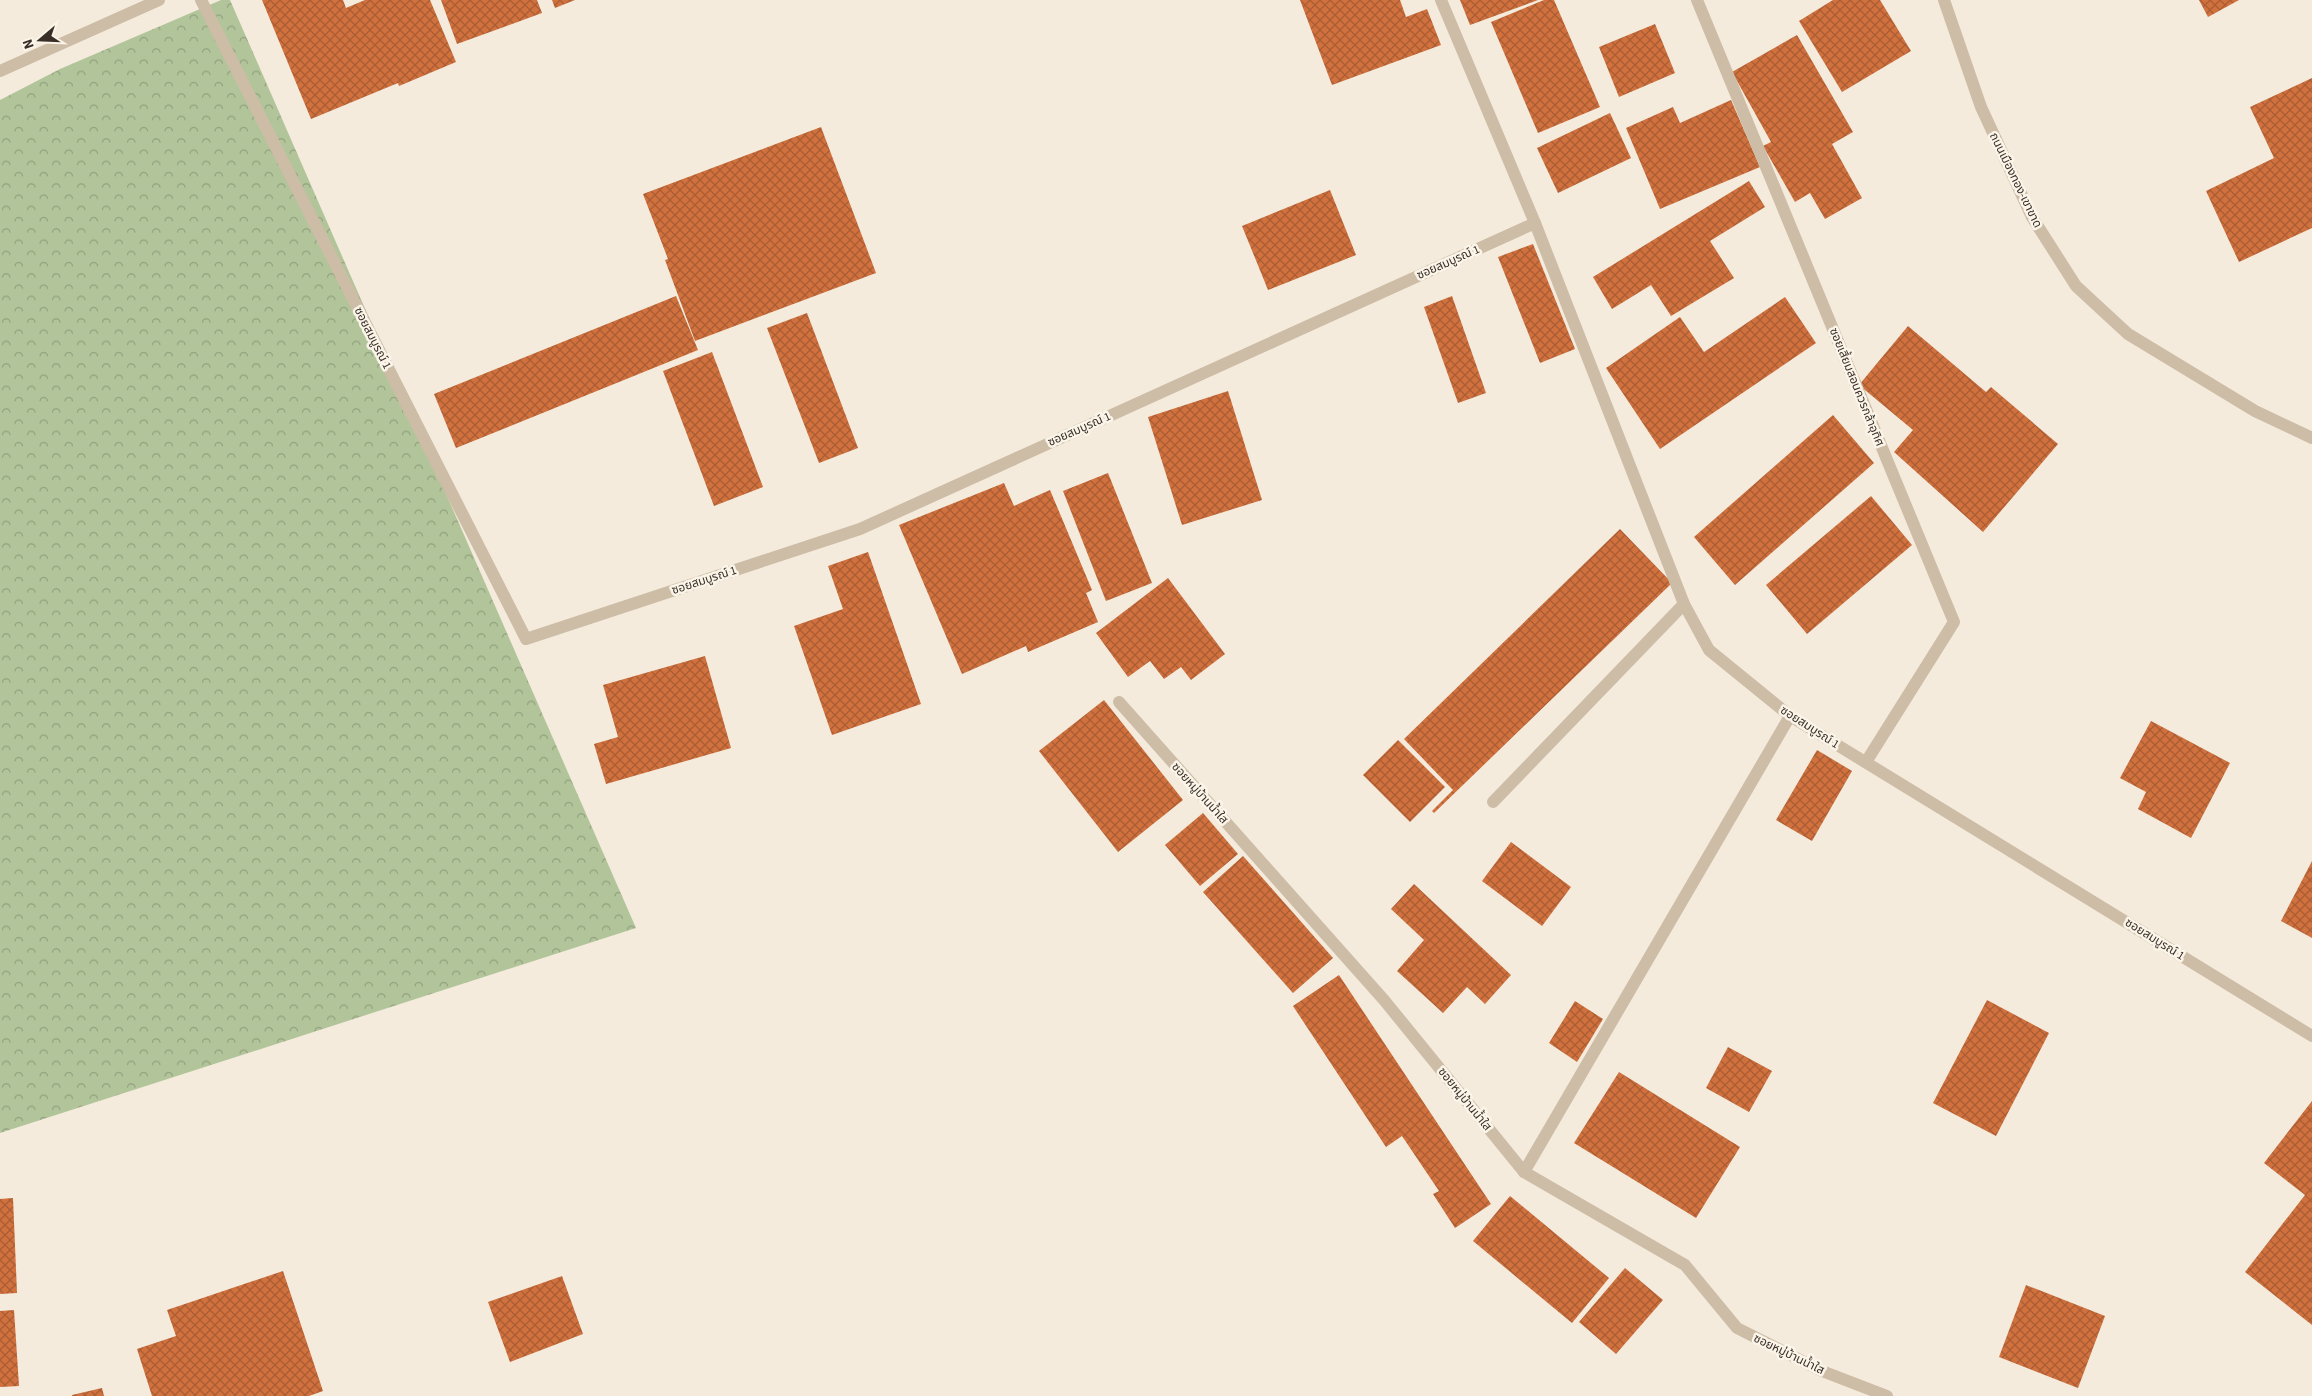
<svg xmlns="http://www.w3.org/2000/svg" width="2312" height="1396" font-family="'Source Sans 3','Noto Sans Thai',sans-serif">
<defs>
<pattern id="forest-crowns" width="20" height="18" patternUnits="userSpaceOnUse" patternTransform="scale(1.25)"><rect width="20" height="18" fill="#b2c59a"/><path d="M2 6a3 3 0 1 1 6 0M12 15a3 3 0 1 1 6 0" fill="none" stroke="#92a07e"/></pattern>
<pattern id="building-cross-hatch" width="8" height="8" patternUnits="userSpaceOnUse" patternTransform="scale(1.25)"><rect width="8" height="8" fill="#d0713e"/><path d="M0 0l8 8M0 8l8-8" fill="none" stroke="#aa5d34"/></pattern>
</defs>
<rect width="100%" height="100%" fill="#f4ebdc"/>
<path fill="url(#forest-crowns)" d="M221,0h9l406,928 -636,205v-1033l60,-31z"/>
<g fill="url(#building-cross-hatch)">
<path d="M262,0h81l3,8 19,-8h65l26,62 -57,24 -1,-3 -87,36z"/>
<path d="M441,0h96l5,13 -85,31z"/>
<path d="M552,0h23l-20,8z"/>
<path d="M1300,0h100l6,17 21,-8 14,36 -109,40z"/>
<path d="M1460,0h78l-68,25z"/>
<path d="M1544,0h10l46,107 -62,26 -47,-111z"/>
<path d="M1833,0h47l31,51 -69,41 -43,-71z"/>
<path d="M2199,0h40l-31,17z"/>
<path d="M1655,24l20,49 -56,24 -20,-50z"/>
<path d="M1797,35l56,97 -21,12 30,54 -37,21 -15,-26 -15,9 -32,-56 8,-4 -39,-70z"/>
<path d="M2312,78v150l-73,34 -33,-71 68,-33 -24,-51z"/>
<path d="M1731,100l29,67 -100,42 -34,-81 47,-21 7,16z"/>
<path d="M1610,113l21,45 -73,35 -21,-45z"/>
<path d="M821,127l55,146 -181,68 -30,-81 3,-1 -25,-65z"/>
<path d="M1749,181l16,26 -55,34 24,37 -63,38 -20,-31 -39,24 -19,-32z"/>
<path d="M1330,190l26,65 -88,35 -26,-64z"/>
<path d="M1533,244l42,105 -35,14 -42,-106z"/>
<path d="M676,296l22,54 -242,98 -22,-54z"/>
<path d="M1452,296l34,97 -28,10 -34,-96z"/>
<path d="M1785,297l31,46 -156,106 -54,-81 74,-51 24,35z"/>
<path d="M807,313l51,135 -39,15 -52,-135z"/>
<path d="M1908,326l78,66 5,-5 67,57 -75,88 -89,-80 19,-22 -54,-45z"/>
<path d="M712,352l51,135 -49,19 -51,-135z"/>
<path d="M1228,391l34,109 -80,25 -34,-108z"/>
<path d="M1833,415l41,48 -139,122 -41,-48z"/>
<path d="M1108,473l44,110 -46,18 -43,-110z"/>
<path d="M1004,483l10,23 36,-16 42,100 -6,3 12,29 -70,30 -2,-6 -64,28 -63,-149z"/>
<path d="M1871,496l41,49 -105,89 -41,-49z"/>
<path d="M1620,529l52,54 -238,230 -2,-2 21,-21 -49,-51z"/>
<path d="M868,552l53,152 -89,31 -38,-109 49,-17 -15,-43z"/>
<path d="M1168,578l57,76 -34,26 -10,-13 -17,12 -14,-18 -22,16 -32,-44z"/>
<path d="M705,656l26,92 -125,36 -12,-40 24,-7 -15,-52z"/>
<path d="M1104,700l79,100 -65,52 -79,-101z"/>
<path d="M2151,721l79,42 -39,75 -53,-29 8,-17 -26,-14z"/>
<path d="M1398,740l47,47 -35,35 -47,-47z"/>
<path d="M1817,750l35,21 -40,70 -36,-21z"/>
<path d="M1203,813l35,41 -38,32 -35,-41z"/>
<path d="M1511,842l60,45 -29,39 -60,-45z"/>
<path d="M1243,856l90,102 -40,35 -90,-101z"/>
<path d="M2312,861v77l-31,-17z"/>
<path d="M1414,884l97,91 -26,29 -18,-17 -24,26 -46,-42 27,-31 -33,-31z"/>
<path d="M1339,975l152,229 -36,24 -22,-34 6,-3 -37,-55 -16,11 -93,-141z"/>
<path d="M1987,1000l62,33 -53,103 -63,-33z"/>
<path d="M1575,1001l28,18 -26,43 -28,-19z"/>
<path d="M1728,1047l44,24 -23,41 -43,-24z"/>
<path d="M1619,1072l121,75 -44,71 -122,-75z"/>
<path d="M2312,1101v224l-67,-53 60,-77 -41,-32z"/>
<path d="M1510,1196l99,82 -37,45 -99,-82z"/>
<path d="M13,1198l4,95 -17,1v-95z"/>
<path d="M1625,1268l38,32 -47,54 -37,-32z"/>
<path d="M283,1271l40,120 -14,5h-157l-15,-47 39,-13 -9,-26z"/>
<path d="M562,1276l21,58 -73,28 -22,-60z"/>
<path d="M2026,1285l79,31 -27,72 -79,-31z"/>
<path d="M14,1310l5,76 -19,1v-76z"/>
<path d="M102,1388l2,8h-32v-1z"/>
</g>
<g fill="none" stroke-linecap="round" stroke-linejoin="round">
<g stroke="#cdbca6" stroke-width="12">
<path d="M201,0l325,639 334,-110 675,-306 -94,-223"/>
<path d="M1697,0l257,622 -88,140"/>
<path d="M1944,0l37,107 51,110 44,69 52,48 127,77 57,27"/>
<path d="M0,71l159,-71"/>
<path d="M1535,223l149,381 25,46 81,66 522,320"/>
<path d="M1119,702l265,298 140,172 161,93 52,63 85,43 65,25"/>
<path d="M1493,802l191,-198"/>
<path d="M1524,1172l266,-456"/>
</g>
</g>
<g text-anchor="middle" stroke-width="5" stroke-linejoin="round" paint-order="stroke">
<g font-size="12" fill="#392f28" stroke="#fbf5e9">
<text transform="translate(2016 180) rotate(64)" y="4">ถนนเมืองทอง-เขาขาด</text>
<text transform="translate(1448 262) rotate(-24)" y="4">ซอยสมบูรณ์ 1</text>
<text transform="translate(373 338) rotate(63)" y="4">ซอยสมบูรณ์ 1</text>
<text transform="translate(1857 387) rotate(68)" y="4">ซอยเสี้ยมสอนควรกล้าอุทิศ</text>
<text transform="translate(1079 429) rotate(-24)" y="4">ซอยสมบูรณ์ 1</text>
<text transform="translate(704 580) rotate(-18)" y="4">ซอยสมบูรณ์ 1</text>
<text transform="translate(1810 727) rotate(33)" y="4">ซอยสมบูรณ์ 1</text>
<text transform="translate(1200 793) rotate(48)" y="4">ซอยหมู่บ้านน้ำใส</text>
<text transform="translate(2155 939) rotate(32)" y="4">ซอยสมบูรณ์ 1</text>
<text transform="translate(1465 1099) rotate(51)" y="4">ซอยหมู่บ้านน้ำใส</text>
<text transform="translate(1789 1354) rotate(26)" y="4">ซอยหมู่บ้านน้ำใส</text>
</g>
</g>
<g transform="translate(40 40) rotate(251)" stroke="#fbf5e9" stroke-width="4" paint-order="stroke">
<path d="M0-4L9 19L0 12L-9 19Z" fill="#392f28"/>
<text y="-8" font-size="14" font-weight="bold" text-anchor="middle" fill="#392f28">N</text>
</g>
</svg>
